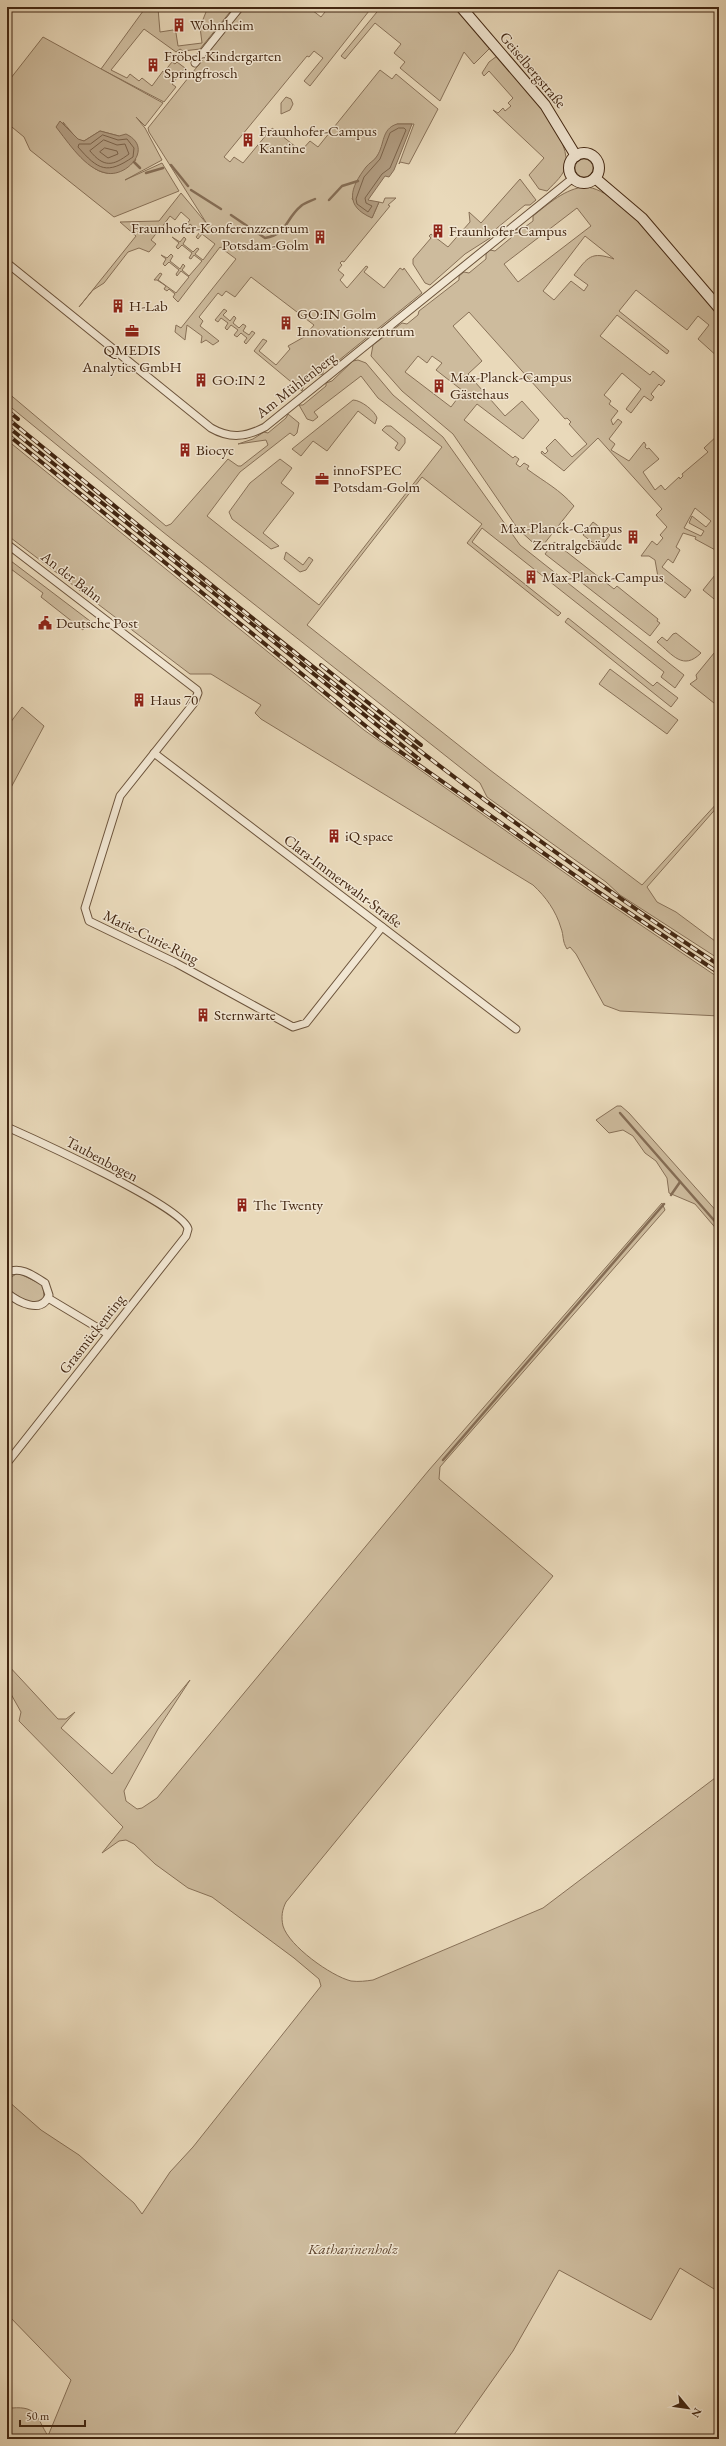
<svg xmlns="http://www.w3.org/2000/svg" width="726" height="2446" font-family="'EB Garamond',serif">
<rect width="100%" height="100%" fill="#e9d9ba"/>
<filter id="stains"><feTurbulence type="fractalNoise" baseFrequency=".005" numOctaves="4"/><feColorMatrix values="0 0 0 0 .2 0 0 0 0 .09 0 0 0 0 .02 0 0 0 .5 -.17"/></filter>
<radialGradient id="worn" r=".72"><stop offset=".6" stop-color="#630" stop-opacity="0"/><stop offset="1" stop-color="#630" stop-opacity=".3"/></radialGradient>
<g fill="#cdbb9d" stroke="#887158" fill-rule="evenodd">
<path d="M146,7h15l-3,1 2,24 13,-2 3,3 2,13 24,-3 -2,-16 8,-20h26l-34,42 -17,2 -3,-2 -4,3 -32,-23 -33,41 16,8 3,-4 9,7 3,-3 10,8 11,-15 1,1 8,-10 3,2 2,-2 8,6 -13,16 4,3 -12,15 -63,-33z"/>
<path d="M245,7h63l13,10 8,-10h36l4,4 -59,75 -6,-5 19,-23 -9,-7 -5,6 -2,-1 -83,101 6,5 4,-5 9,6 29,-35 29,23 9,-10 8,6 62,-77 12,9 4,-5 42,35 -29,55 -9,-2 -1,2 15,-40h-17l-20,33 -17,19 -8,23 20,19 7,-16 4,1 2,-5h11l-8,7 2,1 -46,56 -2,-1 -2,2 2,2 -4,5 6,5 -4,5 7,8 19,-22 2,1 -4,5 20,16 16,-20 3,2 1,-2 18,25 -84,68 -3,-1 -12,10v4l-7,2 -12,9 -2,6 -48,-40 9,-12 4,2 -8,10 17,14 14,-16 -2,-3 16,-9 10,-12 -63,-48 -16,20 -9,-6 -4,5 -4,-3 -19,24 4,4 -3,5 19,15 -6,4 -7,-5 -5,3 1,-7 -15,-11 -2,15 -10,-8 1,-7 5,3 55,-69 -16,-12 -42,55 -5,-5 2,-3 -6,-5 -2,2 -3,-2 2,-3 -9,-6h-3l6,-7 2,1 -4,6 18,13 13,-16 -8,-6 -4,5 -1,-2 3,-4 -10,-8 -4,4 -2,-2 3,-5 -5,-4 6,3 4,-4 2,2 -3,5 10,8 3,-5 2,2 -3,4 7,6 13,-15 -8,-6 -3,4 -2,-1 3,-5 -10,-8 -4,4 -2,-2 3,-4 -7,-6 8,5 4,-5 2,2 -3,5 10,8 4,-4 2,1 -4,5 8,6 12,-16 -13,-10 -4,5 -2,-2 4,-5 -10,-8 -4,5 -2,-2 6,-7 -9,-8 -6,8 -5,-4 -8,11 4,3 -2,3 -5,-3 -8,10 5,4 -7,8 -10,-4 -11,4 -24,31 -11,7 -14,17 57,-71 -16,-14 39,-1 22,-28 26,31 -58,-92 -1,-4z"/>
<path d="M381,7h73l36,41 -16,16 -10,-12 -24,49 -40,-33 5,-6 -11,-9 7,-9 -26,-21 -30,36 -4,-3z"/>
<path d="M43,37l120,66 -18,23 -9,-9 9,11 17,32 -37,20 37,-17 17,28 -65,26 -84,-67 -6,-13 -17,-14v-40zM63,122l15,18 6,1 16,-10 19,5 17,24c-7,5 -16,12 -24,13 -25,3 -40,-34 -49,-51z"/>
<path d="M497,56c19,22 73,77 69,108 -2,12 -11,18 -19,27l-8,-2 -10,-14 15,-17 -51,-48 5,3 5,-5 2,3 6,-5 -3,-3 5,-5 -24,-27 -5,5 -2,-3 7,-11z"/>
<path d="M286,97l5,2 2,5 -3,6 -9,4v-11z"/>
<circle cx="584" cy="168" r="9"/>
<path d="M520,179l16,21 -6,5h-5l-34,28 -1,5 -25,16 -35,31 -5,-2 -12,-19v-5l18,-21 -2,-2 2,-2 17,13 22,-25 -1,-10 12,11z"/>
<path d="M585,187c37,0 109,98 134,127v44l-21,-19 11,-14 -11,-9 -11,14 -51,-40 -17,21 50,40 -2,3 -50,-39 -17,21 50,39 3,-4 12,10 -4,5 -2,-2 -8,10 3,3 -3,4 -7,-5 -13,17 -5,-4 15,-20 -19,-16 -18,22 7,6 -2,3 9,7 -7,9 2,5 5,-6 4,3 -13,17 6,5 -4,6 18,11 15,-19 2,3 -1,2 2,2 2,-1 10,11 -16,13 12,18 6,-5 4,5 14,-13 1,2 3,-3 -1,-2 26,-22 -4,-4 15,-14v118l-24,-13 1,-2 -13,-4 -7,14 4,3 -7,13 -5,-4 -6,8 29,23 -6,8 -27,-21 -3,-17 -6,-4h-8l11,-15 5,4 6,-7 -3,-3 7,-8 -11,-12 6,-6 -64,-71 -34,33 -23,-18 1,-2 3,3 3,-3 -2,-3 9,-9 17,18 15,-13 -18,-20 2,-2 -4,-4 -2,1 -96,-107 -16,14 29,35 -14,13 37,42 17,-15 17,19 -16,19 -46,-35 -13,16 49,38 2,-2 4,3 -3,5 4,3 4,-4 5,3 -2,3c19,14 32,20 47,37l-34,43 -22,-20 -65,-95 -51,-43 -31,-35 2,-11 29,-22 5,1 11,-9 1,-4 40,-31v-4l5,-4 5,1 17,-14v-5l4,-4 5,1 17,-14v-4l5,-4 4,1 12,-9v-5c15,-12 33,-28 52,-29zM577,208l14,18 -73,56 -14,-18zM585,236l29,23c-23,-8 -26,-2 -40,16l14,10 -4,6 -13,-10 -17,19 -11,-9zM418,356l9,7 5,-7 10,7 -6,7 27,21 -12,16 -46,-35zM695,508l16,13 -5,6 -14,-11 -3,7 15,8 -3,5 -17,-8z"/>
<path d="M224,309l3,2 -4,4 7,6 4,-5 2,2 -3,5 6,5 4,-4 3,2 -3,5 6,4 3,-4 3,2 -9,11 -2,-2 3,-4 -6,-5 -4,4 -3,-2 4,-5 -7,-5 -4,5 -2,-2 3,-5 -7,-5 -3,4 -3,-2z"/>
<path d="M358,360l8,3 27,32 50,42 77,108 164,130 -9,13 -14,-11 3,-5 -182,-144 -10,14 89,71 -3,3 -91,-73 15,-19 -60,-47 -115,148 183,145 152,115 77,-84v4l-72,82 10,15 19,10 43,32v15l-99,-64 -14,-13 -119,-85 -7,-14 -317,-251 -156,-128v-12l159,134 5,-2 57,-65 10,7h3l27,-21 -2,-5 -28,4 15,-5 11,-7 4,1 18,-15 2,-4 11,9 -2,10 -3,3 -4,-3 -50,39 -33,44 112,89 123,-158 -64,-49 -17,-22 -47,36 4,5 -5,4 -6,-2 -8,-14h4l23,-19v-3l6,-2 21,-20z"/>
<path d="M353,400c8,0 22,11 24,18l-2,6 -17,-13 -31,40 -14,-10 -12,15 -9,-7z"/>
<path d="M386,426h5l14,12v5l-6,8 -4,-3 3,-5 -16,-13z"/>
<path d="M7,440l357,290 225,160 130,88v38l-99,-5 -16,-6 -28,-51 -6,-7 -3,2c-5,-8 -3,-13 -6,-21 -5,-17 -15,-31 -28,-43l-272,-166 -6,-6 6,-8 -50,-31h-21l-183,-139z"/>
<path d="M280,459l12,9 -11,15 13,10 -31,40 16,13 -8,3 -39,-30 -3,-7 21,-29z"/>
<path d="M593,522l17,13 -10,13 -17,-13z"/>
<path d="M554,542l60,47 3,-3 41,33 -1,2 3,2 -10,13 -105,-82z"/>
<path d="M286,552l17,13 6,-8 4,3 -7,10 -6,2 -16,-13z"/>
<path d="M7,558l83,63 -7,9 -42,-33 2,-4 -36,-27z"/>
<path d="M719,570v33l-16,-13z"/>
<path d="M568,618l85,68 4,-4 21,16 -7,9 -106,-85z"/>
<path d="M676,633l25,20c-18,18 -28,2 -44,-11l5,-5 5,4 6,-7z"/>
<path d="M719,647v60l-29,-23 7,-5 -1,-4z"/>
<path d="M610,669l68,51 -11,14 -68,-50z"/>
<path d="M22,707l22,19 -37,69v-68z"/>
<path d="M617,1106h4l8,7 90,101v18l-24,-28 -26,-11 -2,-15 -11,-17 -11,-8 -12,-17 -10,-6 -14,3 -13,-13z"/>
<path d="M662,1203l3,7 -219,250 -6,7 -1,12 114,97 -267,326c-4,8 -5,15 -3,24 6,20 48,50 68,55 8,1 15,0 22,-1l170,-72 176,-133v517l-39,-24 -29,52 -92,-50 -46,81 -62,88h-444v-37l5,6c26,-2 24,9 36,28l23,-56 -64,-66v-214l34,30 38,25 55,48 8,11 28,-42 23,-25 128,-161 -2,-7 -25,-21 -82,-61 -24,-9 -33,-24 -21,-20 -8,-4 -7,1 -17,12 21,-26 -104,-106 2,-9 -14,-25v-23l51,55h8l9,-7 -14,16 51,46 78,-94 -32,49 -34,62 2,10 11,8 5,-1 15,-10 272,-328z"/>
<path d="M18,1273l25,12 1,13 -6,5 -9,-1 -20,-11 -1,-12z"/>
</g>
<g fill="#b19c81" stroke="#856d55">
<path d="M60,121l18,18 6,2 16,-10 19,5 7,-2c29,14 0,44 -20,39 -21,-4 -38,-31 -50,-46z"/>
<path d="M397,124h15l-18,46 -5,7 -4,-1 -17,24 11,2 -7,16c-28,-12 -22,-30 -6,-51 3,-4 9,-7 11,-11 8,-12 4,-27 20,-32z"/>
</g>
<g fill="none" stroke-linecap="round" stroke-linejoin="round">
<g stroke="#7a624a" stroke-width="1">
<path d="M399,128h5l2,2 -16,38 -8,6 -17,24 1,5 6,3 -4,6 -11,-8 -1,-5 8,-22 16,-18 10,-26z"/>
<path d="M103,135l15,5 9,-1 7,9 -1,9c-26,18 -35,13 -55,-10l1,-3h11z"/>
<path d="M104,140l13,5 8,-1 4,10c-16,12 -25,14 -39,-3z"/>
<path d="M105,148l12,3 1,3 -10,4 -8,-6z"/>
</g>
<g stroke="#856d55" stroke-width="2.5">
<path d="M134,162l6,6"/>
<path d="M171,165l17,21"/>
<path d="M146,173l17,-5"/>
<path d="M191,190l30,19"/>
<path d="M329,200l13,-14 16,-5"/>
<path d="M231,215l34,23c23,-4 20,-19 36,-32 3,-3 10,-5 14,-7"/>
<path d="M620,1113l99,113"/>
<path d="M671,1195l9,-13"/>
<path d="M443,1460l221,-256"/>
</g>
<g stroke="#6c543c" stroke-width="9">
<g id="street">
<path d="M195,63l45,-56"/>
<path d="M7,263l204,165c19,11 35,9 54,-1l308,-249"/>
<path d="M7,544l190,146 1,3 -4,10 -74,93 -35,112 4,13 87,42 117,64 13,-4 76,-96"/>
<path d="M154,753l362,276"/>
<path d="M7,1127c27,12 177,80 181,102l-2,7 -179,227"/>
<path d="M7,1273c12,-8 27,3 38,10l4,12c-7,20 -31,7 -42,-2"/>
<path d="M48,1298l60,36"/>
</g>
</g>
<g stroke="#432712" stroke-width="12">
<g id="secondary">
<path d="M461,7l84,98 31,51"/>
<circle cx="584" cy="168" r="15"/>
<path d="M595,178l47,40 77,90"/>
</g>
</g>
<use href="#street" stroke="#f1e6d2" stroke-width="7"/>
<use href="#secondary" stroke="#f1e6d2" stroke-width="10"/>
<g stroke="#432712" stroke-width="4">
<g id="rail">
<path d="M7,410l11,9"/>
<path d="M7,418c232,189 461,383 712,547"/>
<path d="M7,426l412,333"/>
<path d="M7,434l371,302 219,155 122,82"/>
<path d="M321,665l100,80"/>
</g>
</g>
<use href="#rail" stroke="#f1e6d2" stroke-width="2.5" stroke-dasharray="8" stroke-linecap="butt"/>
</g>
<defs>
<g id="building-bare" transform="scale(1.08)"><path d="M-4-6H4V6H1V3H-1V6H-4ZM-2.5-4.3h1.7v1.8h-1.7ZM.8-4.3h1.7v1.8H.8ZM-2.5-1h1.7V.8h-1.7ZM.8-1h1.7V.8H.8Z" fill="#8f2418" stroke="#f1e6d2" stroke-width="2.5" paint-order="stroke"/></g>
<g id="office-bare" transform="scale(1.08)"><path d="M-6-3h4V-5.5h4V-3h4V5H-6ZM-1-4.5V-3h2v-1.5ZM-6 0V1H6V0Z" fill="#8f2418" stroke="#f1e6d2" stroke-width="2.5" paint-order="stroke"/></g>
<g id="civic-bare" transform="scale(1.08)"><path d="M-.6-6.5H3V-4.5H.6V-3L4-1V1h2V6H-6V1h2V-1L-.6-3ZM-1.2 2.5V6h2.4V2.5Z" fill="#8f2418" stroke="#f1e6d2" stroke-width="2.5" paint-order="stroke"/></g>
</defs>
<g fill-rule="evenodd">
<use href="#building-bare" x="179" y="25"/>
<use href="#building-bare" x="153" y="65"/>
<use href="#building-bare" x="248" y="140"/>
<use href="#building-bare" x="438" y="231"/>
<use href="#building-bare" x="320" y="237"/>
<use href="#building-bare" x="118" y="306"/>
<use href="#building-bare" x="286" y="323"/>
<use href="#office-bare" x="132" y="331"/>
<use href="#building-bare" x="201" y="380"/>
<use href="#building-bare" x="439" y="386"/>
<use href="#building-bare" x="185" y="450"/>
<use href="#office-bare" x="322" y="479"/>
<use href="#building-bare" x="633" y="537"/>
<use href="#building-bare" x="531" y="577"/>
<use href="#civic-bare" x="45" y="623"/>
<use href="#building-bare" x="139" y="700"/>
<use href="#building-bare" x="334" y="836"/>
<use href="#building-bare" x="203" y="1015"/>
<use href="#building-bare" x="242" y="1205"/>
</g>
<g text-anchor="middle" stroke-width="3" stroke-linejoin="round" paint-order="stroke">
<g font-size="15" fill="#432712" stroke="#f1e6d2" text-anchor="start">
<text x="190" y="30">Wohnheim</text>
<text x="164" y="61">Fröbel-Kindergarten<tspan x="164" dy="17">Springfrosch</tspan></text>
<text x="259" y="136">Fraunhofer-Campus<tspan x="259" dy="17">Kantine</tspan></text>
<text x="309" y="233" text-anchor="end">Fraunhofer-Konferenzzentrum<tspan x="309" dy="17">Potsdam-Golm</tspan></text>
<text x="449" y="236">Fraunhofer-Campus</text>
<text x="129" y="311">H-Lab</text>
<text x="297" y="319">GO:IN Golm<tspan x="297" dy="17">Innovationszentrum</tspan></text>
<text x="132" y="355" text-anchor="middle">QMEDIS<tspan x="132" dy="17">Analytics GmbH</tspan></text>
<text x="450" y="382">Max-Planck-Campus<tspan x="450" dy="17">Gästehaus</tspan></text>
<text x="212" y="385">GO:IN 2</text>
<text x="196" y="455">Biocyc</text>
<text x="333" y="475">innoFSPEC<tspan x="333" dy="17">Potsdam-Golm</tspan></text>
<text x="622" y="533" text-anchor="end">Max-Planck-Campus<tspan x="622" dy="17">Zentralgebäude</tspan></text>
<text x="542" y="582">Max-Planck-Campus</text>
<text x="56" y="628">Deutsche Post</text>
<text x="150" y="705">Haus 70</text>
<text x="345" y="841">iQ space</text>
<text x="214" y="1020">Sternwarte</text>
<text x="253" y="1210">The Twenty</text>
</g>
<g font-size="15" fill="#432712" stroke="#f1e6d2">
<text transform="translate(533 70) rotate(50)" y="5">Geiselbergstraße</text>
<text transform="translate(296 385) rotate(-38)" y="5">Am Mühlenberg</text>
<text transform="translate(72 577) rotate(38)" y="5">An der Bahn</text>
<text transform="translate(343 881) rotate(37)" y="5">Clara-Immerwahr-Straße</text>
<text transform="translate(151 937) rotate(26)" y="5">Marie-Curie-Ring</text>
<text transform="translate(102 1159) rotate(28)" y="5">Taubenbogen</text>
<text transform="translate(92 1334) rotate(-52)" y="5">Grasmückenring</text>
</g>
<g font-size="15" font-style="italic" fill="#5f452e" stroke="#f1e6d2">
<text x="353" y="2254">Katharinenholz</text>
</g>
</g>
<rect width="726" height="2446" fill="none" stroke="#e9d9ba" stroke-width="24"/>
<rect x="8" y="8" width="710" height="2430" fill="none" stroke="#432712" stroke-width="2"/>
<rect x="12" y="12" width="702" height="2422" fill="none" stroke="#432712"/>
<g transform="translate(688 2408) rotate(119)" stroke="#f1e6d2" stroke-width="3" paint-order="stroke">
<path d="M0-3L7 15L0 10L-7 15Z" fill="#432712"/>
<text y="-6" font-size="11" font-weight="bold" text-anchor="middle" fill="#432712">N</text>
</g>
<path d="M20 2420v6h65v-6" fill="none" stroke="#432712" stroke-width="2"/>
<text x="26" y="2420" font-size="12" fill="#432712" stroke="#f1e6d2" stroke-width="3" paint-order="stroke">50 m</text>
<rect width="100%" height="100%" filter="url(#stains)"/>
<rect width="100%" height="100%" fill="url(#worn)"/>
</svg>
